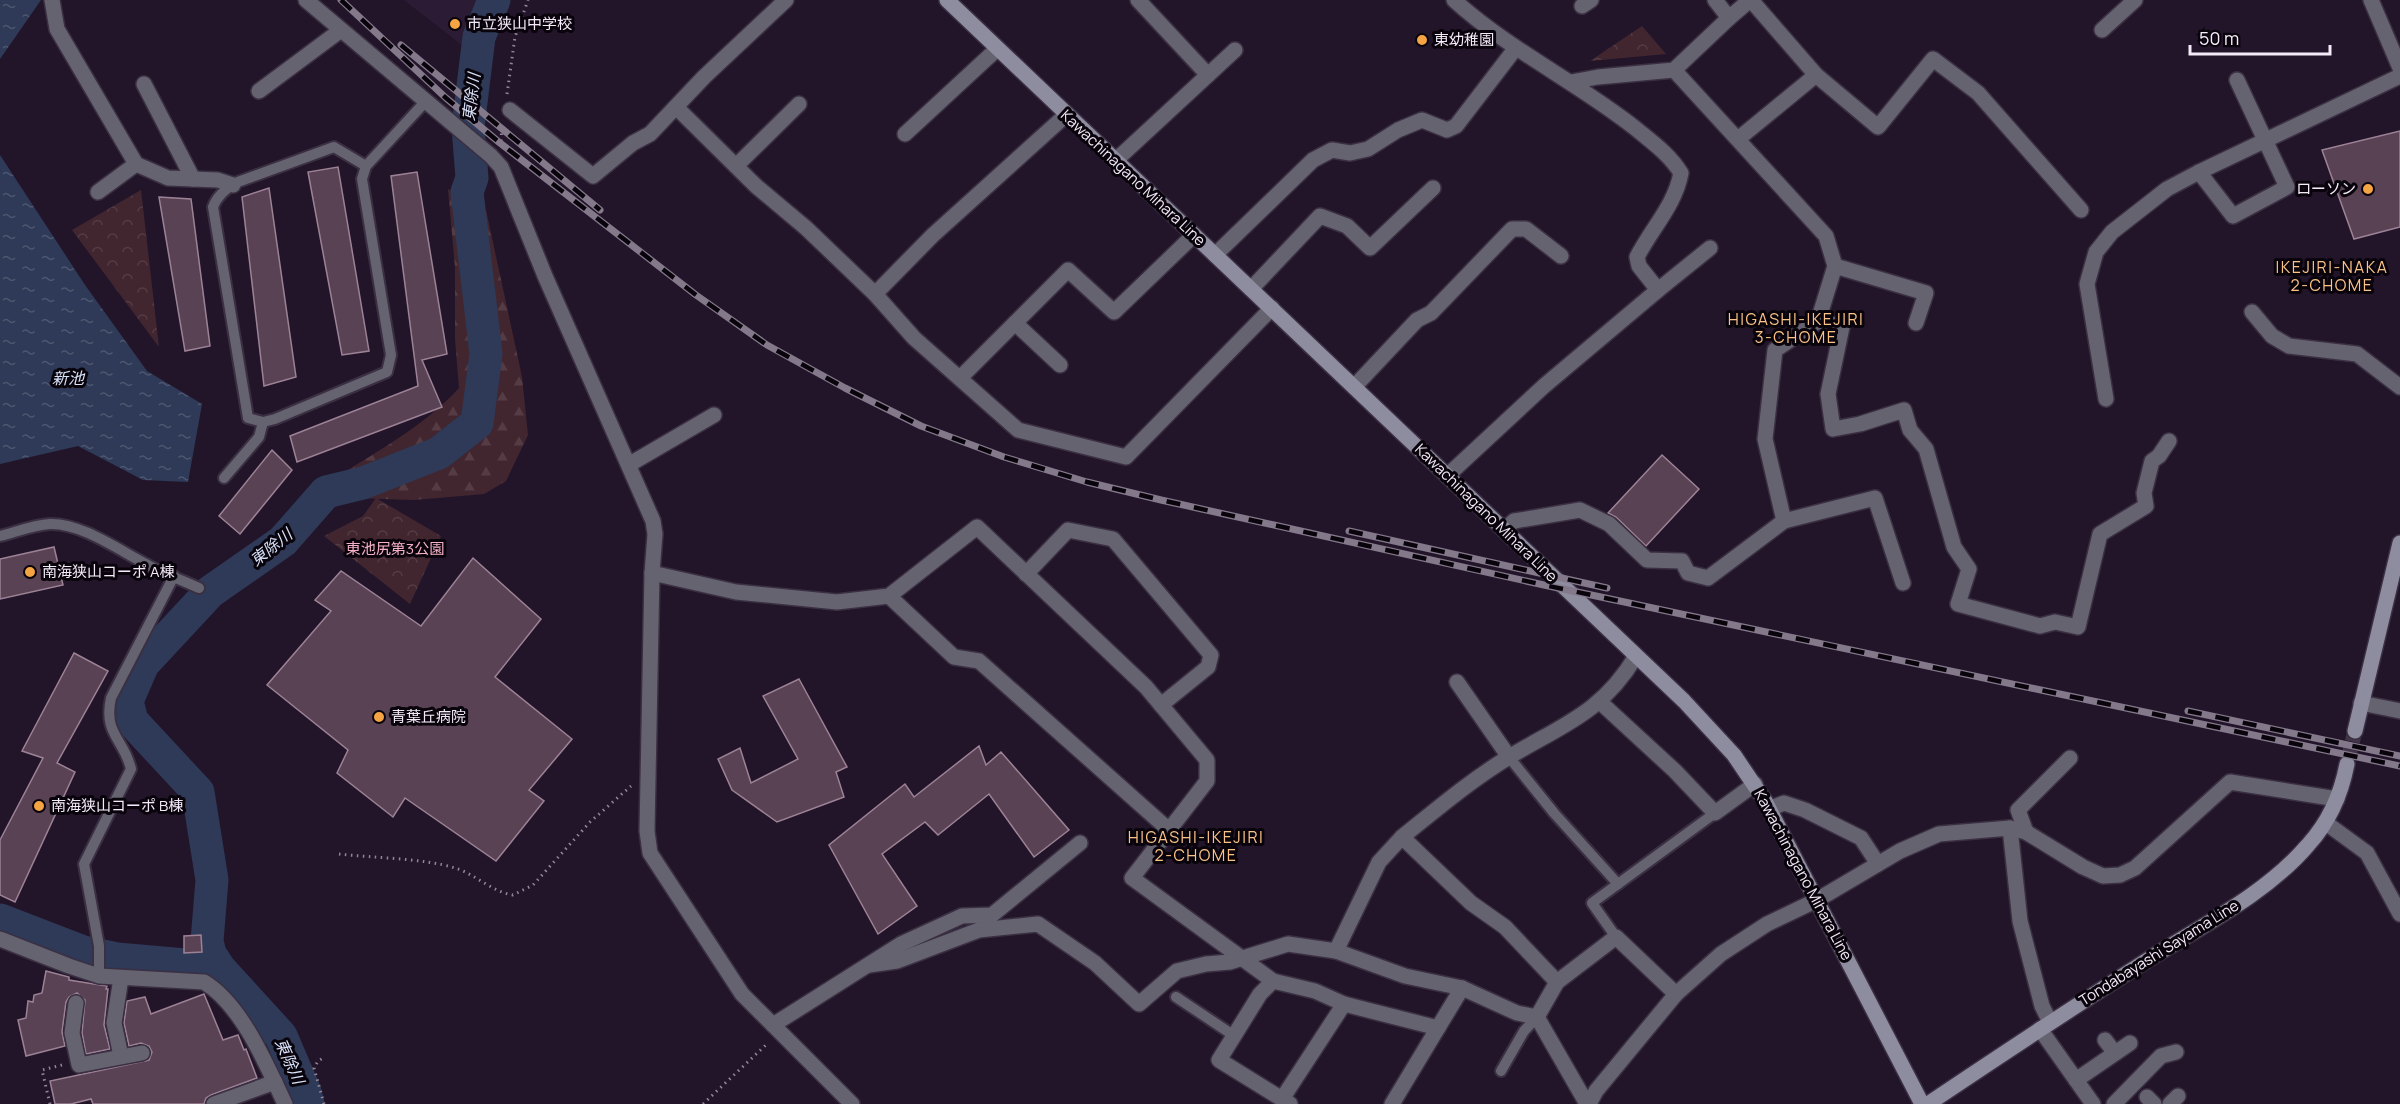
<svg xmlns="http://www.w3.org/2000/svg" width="2400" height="1104" font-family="Manrope,'Noto Sans JP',sans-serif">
<defs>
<pattern id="forest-firs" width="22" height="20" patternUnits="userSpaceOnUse" patternTransform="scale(1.5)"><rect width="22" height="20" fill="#41262f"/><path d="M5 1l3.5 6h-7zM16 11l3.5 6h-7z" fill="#543b44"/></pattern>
<pattern id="park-crowns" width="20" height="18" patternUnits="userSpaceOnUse" patternTransform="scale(1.5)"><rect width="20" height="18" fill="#41262f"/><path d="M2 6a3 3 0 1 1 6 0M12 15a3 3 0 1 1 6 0" fill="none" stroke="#543b44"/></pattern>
<pattern id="water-ripples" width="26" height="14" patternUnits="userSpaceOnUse" patternTransform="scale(1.5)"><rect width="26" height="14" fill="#2e3a57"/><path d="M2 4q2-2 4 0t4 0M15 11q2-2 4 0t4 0" fill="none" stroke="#4d5770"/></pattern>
</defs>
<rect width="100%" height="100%" fill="#22152a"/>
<path fill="#2c1b35" d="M404,0h80l-17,49z"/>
<path fill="url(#forest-firs)" d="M448,189l38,21 36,167 6,58 -22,46 -22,13 -70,6 -62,-2 -4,-28c40,-25 79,-47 111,-82l-4,-49v-72z"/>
<g fill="url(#park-crowns)">
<path d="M1642,26l24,28 -76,7z"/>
<path d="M141,190l18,157 -87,-117z"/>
<path d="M376,498l65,38 -31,68 -86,-68 39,-20z"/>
</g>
<g fill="url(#water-ripples)">
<path d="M0,0h41l-41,59z"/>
<path d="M0,155l85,130 62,86 55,33 -14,78 -45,-2 -65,-34 -78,18z"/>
</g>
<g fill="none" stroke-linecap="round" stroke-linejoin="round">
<g stroke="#2e3a57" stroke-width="33">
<path d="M0,920l83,32 34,7 102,9"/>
<path d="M308,1104l-3,-12 -24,-56 -62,-68 -9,-14 -3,-13 5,-61 -14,-88 -66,-71 -5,-20 16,-37 67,-72 73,-51 43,-49 37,-9 76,-30 38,-30 9,-69 -19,-162 5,-14 -4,-51 11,-90 15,-37"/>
</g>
</g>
<g fill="#594253" stroke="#9d8296" stroke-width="1.5">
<path d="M2400,131v96l-46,12 -32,-89z"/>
<path d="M338,167l31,184 -27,4 -34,-183z"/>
<path d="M417,172l30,182 -25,6 20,47 -145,55 -7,-26 128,-50 -27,-210z"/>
<path d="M269,188l27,189 -32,9 -22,-189z"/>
<path d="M159,197l32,2 19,147 -25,5z"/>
<path d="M272,450l20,20 -52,64 -21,-18z"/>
<path d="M1662,455l37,34 -53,57 -30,-29 -8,-4z"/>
<path d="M54,547l9,38 -63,14v-40z"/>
<path d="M473,558l68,61 -46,58 77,62 -43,51 15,11 -48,60 -91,-63 -12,19 -56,-44 11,-23 -81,-65 64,-74 -16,-11 26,-29 80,55z"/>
<path d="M74,653l34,18 -51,92 18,9 -60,130 -15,-7v-55l43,-82 -21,-7z"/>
<path d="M799,679l48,88 -11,5 8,25 -67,25 -45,-32 -14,-31 22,-11 11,35 47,-24 -35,-63z"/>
<path d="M979,746l7,19 15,-13 68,78 -35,27 -45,-63 -51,41 -13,-13 -43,32 35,52 -39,28 -49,-89 76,-61 9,13z"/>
<path d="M201,935l1,17 -18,1v-17z"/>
<path d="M46,971l23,6v3l38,6 -1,3h2l-4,36 6,24 -24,5 -4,-21 3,-33 -8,-7 -8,4 -3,5 -4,30 3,14 -39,10 -8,-36 8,-2 2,-17 5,1 1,-7 8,-2z"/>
<path d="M204,994l19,46 15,-5 6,15 2,-1 11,29 -46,17 -5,3 -2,6h-111l-2,-5 -20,5h-16l-5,-23 99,-21 3,-8 -3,-6 -8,-3 -12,3 -5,-23 3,-22 18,-4 6,17z"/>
</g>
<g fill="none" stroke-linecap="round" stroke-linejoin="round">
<path stroke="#423549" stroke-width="15" stroke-dasharray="15 8" stroke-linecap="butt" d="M2347,764l8,-33"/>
<g stroke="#3b2f43" stroke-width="14">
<g id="service">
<path d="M366,166l-4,13 29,176 -4,17 -112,47 -12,3 -15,-4 -35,-211c4,-11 12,-17 22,-24l99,-36 32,19 60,-65"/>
<path d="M224,478l35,-41 4,-15"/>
<path d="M0,536c16,-4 33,-11 50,-12 32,-1 70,27 98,41 16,9 34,15 51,23"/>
<path d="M1509,757l45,56 64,71"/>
<path d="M1616,937l-24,-34 123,-90"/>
<path d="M99,976v-30l-15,-82 47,-95c-7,-30 -28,-35 -20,-71l63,-122"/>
<path d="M1176,997l57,38"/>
<path d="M1501,1071l23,-40 13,-14"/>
</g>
</g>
<g stroke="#3b2f43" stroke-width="18">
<g id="minor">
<path d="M52,0l5,29 79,135 32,14 50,2 15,5"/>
<path d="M306,0l185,156 10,11 44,109 108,245 2,13 -3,39 -5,258 3,22 92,141 110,110"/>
<path d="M1138,0l70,75"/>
<path d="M1715,0l14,18 21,-18"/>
<path d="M1751,0l65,75 62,52 55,-68 45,34 103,117"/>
<path d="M1582,6l9,-6"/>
<path d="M2102,30l33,-30"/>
<path d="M1674,70l152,166 9,30 -17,55 -43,29 -10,89 19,82 91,-23 28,85"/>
<path d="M2237,80l50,107 -54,29 -34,-44 201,-96"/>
<path d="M1571,82l27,-5 76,-7 55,-52"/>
<path d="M144,84l49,95"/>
<path d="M259,91l82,-61"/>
<path d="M676,107l80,79 50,42 69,66 39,44 104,92 108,27 146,-149"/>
<path d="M510,110l83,66 40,-33 17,-9 54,-57 82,-77"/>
<path d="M905,134l92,-85"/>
<path d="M1738,139l78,-64"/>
<path d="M1115,161l120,-111"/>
<path d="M736,166l63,-62"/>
<path d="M98,192l38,-28"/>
<path d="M1215,255l98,-95 19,-10 18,3 18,-4 30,-19 24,-10 25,10 9,-4 59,-77"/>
<path d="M1835,266l91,27 -10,30"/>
<path d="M1251,289l69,-73 27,10 23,22 63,-60"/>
<path d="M1658,290l52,-42"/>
<path d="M875,294l58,-59 133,-120"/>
<path d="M2252,312l20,24 17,10 68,8 43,33"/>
<path d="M1818,321l24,6 -14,67 5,35 27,-5 44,-14 6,20 16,19 28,98 15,22 -11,35 82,22 15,-4 23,5 22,-93 46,-28 -2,-13 8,-32 7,-5 10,-15"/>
<path d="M1015,323l45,42"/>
<path d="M961,377l107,-107 46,42 80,-77"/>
<path d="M1354,387l63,-67 14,-7 81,-84h14l35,27"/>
<path d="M2106,399l-19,-115 9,-32 16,-20 55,-43 32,-17"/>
<path d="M630,464l84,-49"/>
<path d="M1447,476l97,-90 114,-96 -19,-24 -2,-9c15,-29 38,-52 44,-84 -12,-19 -29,-31 -46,-45 -58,-46 -126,-78 -181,-128"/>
<path d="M1504,530l10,-9 66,-11 29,14 38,36 35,1 6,12 20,5 76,-57"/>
<path d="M652,573l84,19 101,10 52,-6 88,-69 169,160 61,73v21l-75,97 141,103"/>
<path d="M1026,574l42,-44 45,9 98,116 -3,12 -47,38"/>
<path d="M889,596l65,61 25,4 190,169"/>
<path d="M1457,682l52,75"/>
<path d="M1600,702l75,69 40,42 40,-29"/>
<path d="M2361,703l39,8"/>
<path d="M1769,809l15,-6 21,7 56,28 17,26"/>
<path d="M2326,823l41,30 33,61"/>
<path d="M2010,828l10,93 22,85 8,16"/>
<path d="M2026,832l-8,-22 52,-52"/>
<path d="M1336,951l69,25 57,12 55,25 20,4 50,87"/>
<path d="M869,965l28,-4 82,-31 59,-6 57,39 44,41 38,-33 29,-7 24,-2 58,-18 48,7 43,-89 23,-25"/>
<path d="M121,978l-7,45 7,33"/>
<path d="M1557,982l-52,-55 -34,-24 -69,-66c35,-28 69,-57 107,-80 53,-32 93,-44 127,-101"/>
<path d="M76,1003l-4,30 7,32 63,-12"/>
<path d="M1537,1017l20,-35 59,-45 60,57"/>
<path d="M773,1025l128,-81 61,-28 30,-1 88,-72"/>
<path d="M2040,1029l53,75"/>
<path d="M2105,1040l10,13"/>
<path d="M2076,1080l54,-37"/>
<path d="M2147,1097l7,7"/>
<path d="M1282,1099l62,-95"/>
<path d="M214,1104l61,-22"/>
<path d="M1290,1104l-71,-44 41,-66 13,-13 42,10 29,13 94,24"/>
<path d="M1392,1104l70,-116"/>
<path d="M1589,1104l7,-13 80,-97 45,-40 46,-30 50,-24 83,-49 39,-17 71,-6 16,4 57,35 20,9 17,-1 15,-7 95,-86 107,17"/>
<path d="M2114,1104l47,-48 15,-4"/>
<path d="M2170,1104l8,-8"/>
</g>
</g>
<g stroke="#3b2f43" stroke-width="18">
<g id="tertiary">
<path d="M2371,0l29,68"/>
<path d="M0,939l69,27 30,10 105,6c38,23 63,84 81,122"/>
</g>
</g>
<g stroke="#3b2f43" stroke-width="18">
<g id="secondary">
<path d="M947,0l737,701 50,54 31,46 157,303"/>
<path d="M2355,731l45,-188"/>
<path d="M1928,1104c73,-49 147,-98 221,-145 54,-34 117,-65 159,-114 21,-23 33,-50 39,-81"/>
</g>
</g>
<g stroke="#928799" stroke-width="3" stroke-dasharray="1.5 4.5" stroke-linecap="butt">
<path d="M507,94l8,-57 13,-37"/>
<path d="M501,141l1,-17"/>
<path d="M339,854c34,4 84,4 116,14 20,6 37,24 58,27l20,-10 57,-63 41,-36"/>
<path d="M50,1104l-8,-34 20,-5"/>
<path d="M324,1104l-10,-36 4,-7 7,-4"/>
<path d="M703,1104l65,-61"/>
</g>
<use href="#service" stroke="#64636f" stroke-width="10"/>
<use href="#minor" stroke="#64636f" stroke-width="15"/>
<use href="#tertiary" stroke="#64636f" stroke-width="15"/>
<use href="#secondary" stroke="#8e8c9f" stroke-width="15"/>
<g stroke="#84798b" stroke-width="7">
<g id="rail">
<path d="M341,0l105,98 54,45 196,152 71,50 78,43 76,38 83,31 83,25 74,18 383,85 856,181"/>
<path d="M401,45l199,165"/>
<path d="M1349,531l258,57"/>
<path d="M2188,711l212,45"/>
</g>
</g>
<use href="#rail" stroke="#09040c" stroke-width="4.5" stroke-dasharray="14" stroke-linecap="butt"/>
</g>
<g fill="#f4a443" stroke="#09040c" stroke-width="2">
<circle cx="455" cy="24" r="6"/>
<circle cx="1422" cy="40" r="6"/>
<circle cx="2368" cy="189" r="6"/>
<circle cx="30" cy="572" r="6"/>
<circle cx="379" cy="717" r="6"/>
<circle cx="39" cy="806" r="6"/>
</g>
<g text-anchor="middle" stroke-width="6" stroke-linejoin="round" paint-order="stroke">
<g font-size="15" fill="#f4ebf9" stroke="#09040c" text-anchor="start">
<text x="467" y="29">市立狭山中学校</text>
<text x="1434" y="45">東幼稚園</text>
<text x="2356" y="194" text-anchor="end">ローソン</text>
<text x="42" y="577">南海狭山コーポ A棟</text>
<text x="391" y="722">青葉丘病院</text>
<text x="51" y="811">南海狭山コーポ B棟</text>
</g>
<g font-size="15" fill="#f4ebf9" stroke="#09040c">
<text transform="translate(1133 178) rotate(43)" y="5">Kawachinagano Mihara Line</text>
<text transform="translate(1486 513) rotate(44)" y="5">Kawachinagano Mihara Line</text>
<text transform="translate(1803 875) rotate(62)" y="5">Kawachinagano Mihara Line</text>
<text transform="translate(2159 953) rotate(-32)" y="5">Tondabayashi Sayama Line</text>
</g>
<g font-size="15" fill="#f5b0c6" stroke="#09040c">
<text x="395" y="554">東池尻第3公園</text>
</g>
<g font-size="16" font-style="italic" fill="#d8e2f9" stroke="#09040c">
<text transform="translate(471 97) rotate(-83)" y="6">東除川</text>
<text x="68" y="384">新池</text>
<text transform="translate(271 547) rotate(-39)" y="6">東除川</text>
<text transform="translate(290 1061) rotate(66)" y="6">東除川</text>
</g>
<g font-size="16" letter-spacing="1.5" fill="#fbc387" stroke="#09040c">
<text x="2332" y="273">IKEJIRI-NAKA<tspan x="2332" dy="18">2-CHOME</tspan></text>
<text x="1796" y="325">HIGASHI-IKEJIRI<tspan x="1796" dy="18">3-CHOME</tspan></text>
<text x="1196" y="843">HIGASHI-IKEJIRI<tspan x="1196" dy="18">2-CHOME</tspan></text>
</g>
</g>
<path d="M2190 45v9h140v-9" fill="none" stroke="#f4ebf9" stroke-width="3"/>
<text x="2199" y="45" font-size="18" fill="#f4ebf9" stroke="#09040c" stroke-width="4.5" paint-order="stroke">50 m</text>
</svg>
